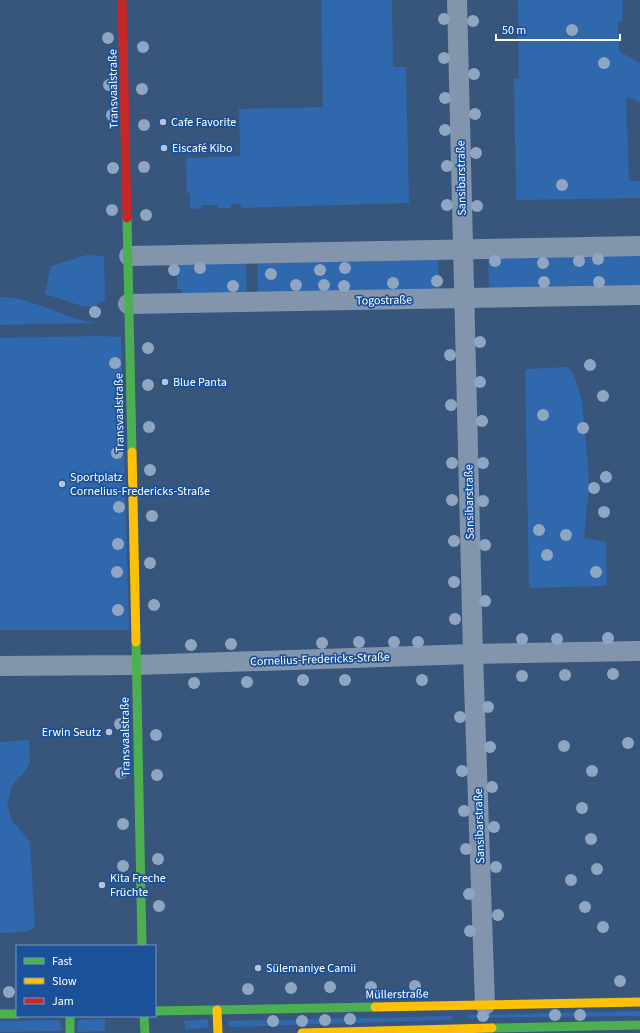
<svg xmlns="http://www.w3.org/2000/svg" width="640" height="1033" font-family="'Source Sans 3',sans-serif">
<rect width="100%" height="100%" fill="#38557b"/>
<g fill="#3068ad">
<path d="M321,0h71l1,67h13l3,136 -168,5v-4h-10v4h-13l-1,-3h-16v4l-11,-1v-15h-3l-1,-35 54,-2 -1,-47 84,-2z"/>
<path d="M518,0h105l-1,21h-4l1,30 21,12v40l-6,-4 -8,-1 3,83h11v17l-124,2 -2,-121 5,-1z"/>
<path d="M640,253v35l-151,2 -1,-35z"/>
<path d="M86,255l18,1 1,44 -12,7 -11,-1 -37,-12 6,-28z"/>
<path d="M438,256l1,35 -181,4 -1,-35z"/>
<path d="M246,263l1,31 -66,1v-6h-4v-25z"/>
<path d="M0,297c33,0 64,22 97,26l-97,2z"/>
<path d="M99,336l22,1 8,293h-129v-292z"/>
<path d="M568,367l6,8 8,26 6,64 1,23 -5,50 22,4 1,44 -78,2 -4,-219z"/>
<path d="M29,740l1,22 -3,7 -15,16 -5,20 5,15 18,22 5,86 -10,4 -25,1v-191z"/>
<path d="M640,1011v5l-172,2 -1,-3z"/>
<path d="M453,1016l-2,4 -221,7 -3,-6z"/>
<path d="M105,1019v12l-28,1 1,-12z"/>
<path d="M208,1019v9l-22,1 -2,-8z"/>
<path d="M58,1020l2,1 2,9 -3,1 -59,1v-11z"/>
</g>
<g fill="none" stroke-linecap="round" stroke-linejoin="round">
<g stroke="#8295ad" stroke-width="20">
<path d="M457,0l16,654 12,351"/>
<path d="M129,256l511,-10"/>
<path d="M128,304l512,-9"/>
<path d="M0,666l136,-1 337,-11 167,-3"/>
</g>
<g stroke="#4caf50" stroke-width="9">
<path d="M127,218l5,234"/>
<path d="M136,642l6,304"/>
<path d="M155,1011l220,-4"/>
<path d="M0,1014h17"/>
<path d="M70,1016v17"/>
<path d="M144,1016l1,17"/>
<path d="M492,1028l148,-3"/>
</g>
<g stroke="#ffc107" stroke-width="9">
<path d="M132,452l4,190"/>
<path d="M375,1007l265,-5"/>
<path d="M217,1010l1,23"/>
<path d="M302,1033l190,-5"/>
</g>
<path stroke="#c62828" stroke-width="9" d="M122,0l5,218"/>
</g>
<g fill="#8fa5c1">
<circle cx="444" cy="19" r="6"/>
<circle cx="473" cy="21" r="6"/>
<circle cx="572" cy="30" r="6"/>
<circle cx="108" cy="38" r="6"/>
<circle cx="143" cy="47" r="6"/>
<circle cx="444" cy="58" r="6"/>
<circle cx="604" cy="63" r="6"/>
<circle cx="474" cy="74" r="6"/>
<circle cx="109" cy="85" r="6"/>
<circle cx="142" cy="89" r="6"/>
<circle cx="445" cy="98" r="6"/>
<circle cx="475" cy="114" r="6"/>
<circle cx="112" cy="115" r="6"/>
<circle cx="144" cy="125" r="6"/>
<circle cx="445" cy="130" r="6"/>
<circle cx="476" cy="153" r="6"/>
<circle cx="447" cy="166" r="6"/>
<circle cx="144" cy="167" r="6"/>
<circle cx="113" cy="168" r="6"/>
<circle cx="562" cy="185" r="6"/>
<circle cx="447" cy="205" r="6"/>
<circle cx="477" cy="206" r="6"/>
<circle cx="112" cy="210" r="6"/>
<circle cx="146" cy="215" r="6"/>
<circle cx="598" cy="259" r="6"/>
<circle cx="495" cy="261" r="6"/>
<circle cx="579" cy="261" r="6"/>
<circle cx="543" cy="263" r="6"/>
<circle cx="200" cy="268" r="6"/>
<circle cx="345" cy="268" r="6"/>
<circle cx="174" cy="270" r="6"/>
<circle cx="320" cy="270" r="6"/>
<circle cx="271" cy="274" r="6"/>
<circle cx="437" cy="281" r="6"/>
<circle cx="544" cy="282" r="6"/>
<circle cx="599" cy="282" r="6"/>
<circle cx="393" cy="283" r="6"/>
<circle cx="296" cy="285" r="6"/>
<circle cx="324" cy="285" r="6"/>
<circle cx="233" cy="286" r="6"/>
<circle cx="344" cy="286" r="6"/>
<circle cx="95" cy="312" r="6"/>
<circle cx="480" cy="342" r="6"/>
<circle cx="148" cy="348" r="6"/>
<circle cx="450" cy="355" r="6"/>
<circle cx="115" cy="363" r="6"/>
<circle cx="590" cy="365" r="6"/>
<circle cx="480" cy="382" r="6"/>
<circle cx="148" cy="385" r="6"/>
<circle cx="603" cy="396" r="6"/>
<circle cx="451" cy="405" r="6"/>
<circle cx="543" cy="415" r="6"/>
<circle cx="482" cy="421" r="6"/>
<circle cx="149" cy="427" r="6"/>
<circle cx="583" cy="428" r="6"/>
<circle cx="117" cy="453" r="6"/>
<circle cx="452" cy="463" r="6"/>
<circle cx="483" cy="463" r="6"/>
<circle cx="150" cy="470" r="6"/>
<circle cx="606" cy="477" r="6"/>
<circle cx="594" cy="488" r="6"/>
<circle cx="452" cy="500" r="6"/>
<circle cx="483" cy="501" r="6"/>
<circle cx="119" cy="507" r="6"/>
<circle cx="604" cy="512" r="6"/>
<circle cx="152" cy="516" r="6"/>
<circle cx="539" cy="530" r="6"/>
<circle cx="566" cy="535" r="6"/>
<circle cx="454" cy="541" r="6"/>
<circle cx="118" cy="544" r="6"/>
<circle cx="485" cy="545" r="6"/>
<circle cx="547" cy="555" r="6"/>
<circle cx="150" cy="563" r="6"/>
<circle cx="117" cy="572" r="6"/>
<circle cx="596" cy="572" r="6"/>
<circle cx="454" cy="582" r="6"/>
<circle cx="485" cy="601" r="6"/>
<circle cx="154" cy="605" r="6"/>
<circle cx="118" cy="610" r="6"/>
<circle cx="455" cy="619" r="6"/>
<circle cx="608" cy="638" r="6"/>
<circle cx="522" cy="639" r="6"/>
<circle cx="557" cy="639" r="6"/>
<circle cx="359" cy="642" r="6"/>
<circle cx="394" cy="642" r="6"/>
<circle cx="418" cy="642" r="6"/>
<circle cx="322" cy="643" r="6"/>
<circle cx="231" cy="644" r="6"/>
<circle cx="191" cy="645" r="6"/>
<circle cx="613" cy="674" r="6"/>
<circle cx="565" cy="675" r="6"/>
<circle cx="522" cy="676" r="6"/>
<circle cx="303" cy="680" r="6"/>
<circle cx="345" cy="680" r="6"/>
<circle cx="422" cy="680" r="6"/>
<circle cx="247" cy="682" r="6"/>
<circle cx="194" cy="683" r="6"/>
<circle cx="488" cy="707" r="6"/>
<circle cx="460" cy="717" r="6"/>
<circle cx="120" cy="724" r="6"/>
<circle cx="156" cy="735" r="6"/>
<circle cx="628" cy="743" r="6"/>
<circle cx="564" cy="746" r="6"/>
<circle cx="490" cy="747" r="6"/>
<circle cx="462" cy="771" r="6"/>
<circle cx="592" cy="771" r="6"/>
<circle cx="121" cy="773" r="6"/>
<circle cx="157" cy="775" r="6"/>
<circle cx="492" cy="787" r="6"/>
<circle cx="582" cy="808" r="6"/>
<circle cx="464" cy="811" r="6"/>
<circle cx="123" cy="824" r="6"/>
<circle cx="494" cy="827" r="6"/>
<circle cx="591" cy="839" r="6"/>
<circle cx="466" cy="849" r="6"/>
<circle cx="158" cy="859" r="6"/>
<circle cx="123" cy="866" r="6"/>
<circle cx="496" cy="867" r="6"/>
<circle cx="597" cy="869" r="6"/>
<circle cx="571" cy="880" r="6"/>
<circle cx="469" cy="894" r="6"/>
<circle cx="159" cy="906" r="6"/>
<circle cx="585" cy="907" r="6"/>
<circle cx="498" cy="915" r="6"/>
<circle cx="603" cy="927" r="6"/>
<circle cx="470" cy="931" r="6"/>
<circle cx="620" cy="981" r="6"/>
<circle cx="415" cy="986" r="6"/>
<circle cx="330" cy="987" r="6"/>
<circle cx="371" cy="987" r="6"/>
<circle cx="291" cy="988" r="6"/>
<circle cx="248" cy="989" r="6"/>
<circle cx="9" cy="992" r="6"/>
<circle cx="555" cy="1015" r="6"/>
<circle cx="580" cy="1015" r="6"/>
<circle cx="483" cy="1016" r="6"/>
<circle cx="350" cy="1019" r="6"/>
<circle cx="325" cy="1020" r="6"/>
<circle cx="273" cy="1021" r="6"/>
<circle cx="302" cy="1021" r="6"/>
</g>
<g fill="#b9c4d1" stroke="#1b5198" stroke-width="1.5">
<circle cx="163" cy="122" r="4"/>
<circle cx="164" cy="148" r="4"/>
<circle cx="165" cy="382" r="4"/>
<circle cx="62" cy="484" r="4"/>
<circle cx="109" cy="732" r="4"/>
<circle cx="102" cy="885" r="4"/>
<circle cx="258" cy="968" r="4"/>
</g>
<g text-anchor="middle" stroke-width="3.5" stroke-linejoin="round" paint-order="stroke">
<g font-size="12" fill="#fff" stroke="#1b5198">
<text transform="translate(113 89) rotate(-91)" y="4">Transvaalstraße</text>
<text transform="translate(461 178) rotate(-91)" y="4">Sansibarstraße</text>
<text transform="translate(384 300) rotate(-1)" y="4">Togostraße</text>
<text transform="translate(119 413) rotate(-91)" y="4">Transvaalstraße</text>
<text transform="translate(469 502) rotate(-91)" y="4">Sansibarstraße</text>
<text transform="translate(320 659) rotate(-2)" y="4">Cornelius-Fredericks-Straße</text>
<text transform="translate(125 737) rotate(-91)" y="4">Transvaalstraße</text>
<text transform="translate(479 826) rotate(-92)" y="4">Sansibarstraße</text>
<text transform="translate(397 994) rotate(-1)" y="4">Müllerstraße</text>
</g>
<g font-size="12" fill="#fff" stroke="#1b5198" text-anchor="start">
<text x="171" y="126">Cafe Favorite</text>
<text x="172" y="152">Eiscafé Kibo</text>
<text x="173" y="386">Blue Panta</text>
<text x="70" y="481">Sportplatz<tspan x="70" dy="14">Cornelius-Fredericks-Straße</tspan></text>
<text x="101" y="736" text-anchor="end">Erwin Seutz</text>
<text x="110" y="882">Kita Freche<tspan x="110" dy="14">Früchte</tspan></text>
<text x="266" y="972">Sülemaniye Camii</text>
</g>
</g>
<rect x="16" y="945" width="140" height="72" fill="#1b5198" stroke="#7697c1"/>
<rect x="24" y="958" width="20" height="6" fill="#4caf50" stroke="#7697c1"/>
<text x="52" y="965" font-size="12" fill="#ffffff">Fast</text>
<rect x="24" y="978" width="20" height="6" fill="#ffc107" stroke="#7697c1"/>
<text x="52" y="985" font-size="12" fill="#ffffff">Slow</text>
<rect x="24" y="998" width="20" height="6" fill="#c62828" stroke="#7697c1"/>
<text x="52" y="1005" font-size="12" fill="#ffffff">Jam</text>
<path d="M496 34v6h124v-6" fill="none" stroke="#ffffff" stroke-width="2"/>
<text x="502" y="34" font-size="12" fill="#ffffff" stroke="#1b5198" stroke-width="3" paint-order="stroke">50 m</text>
</svg>
